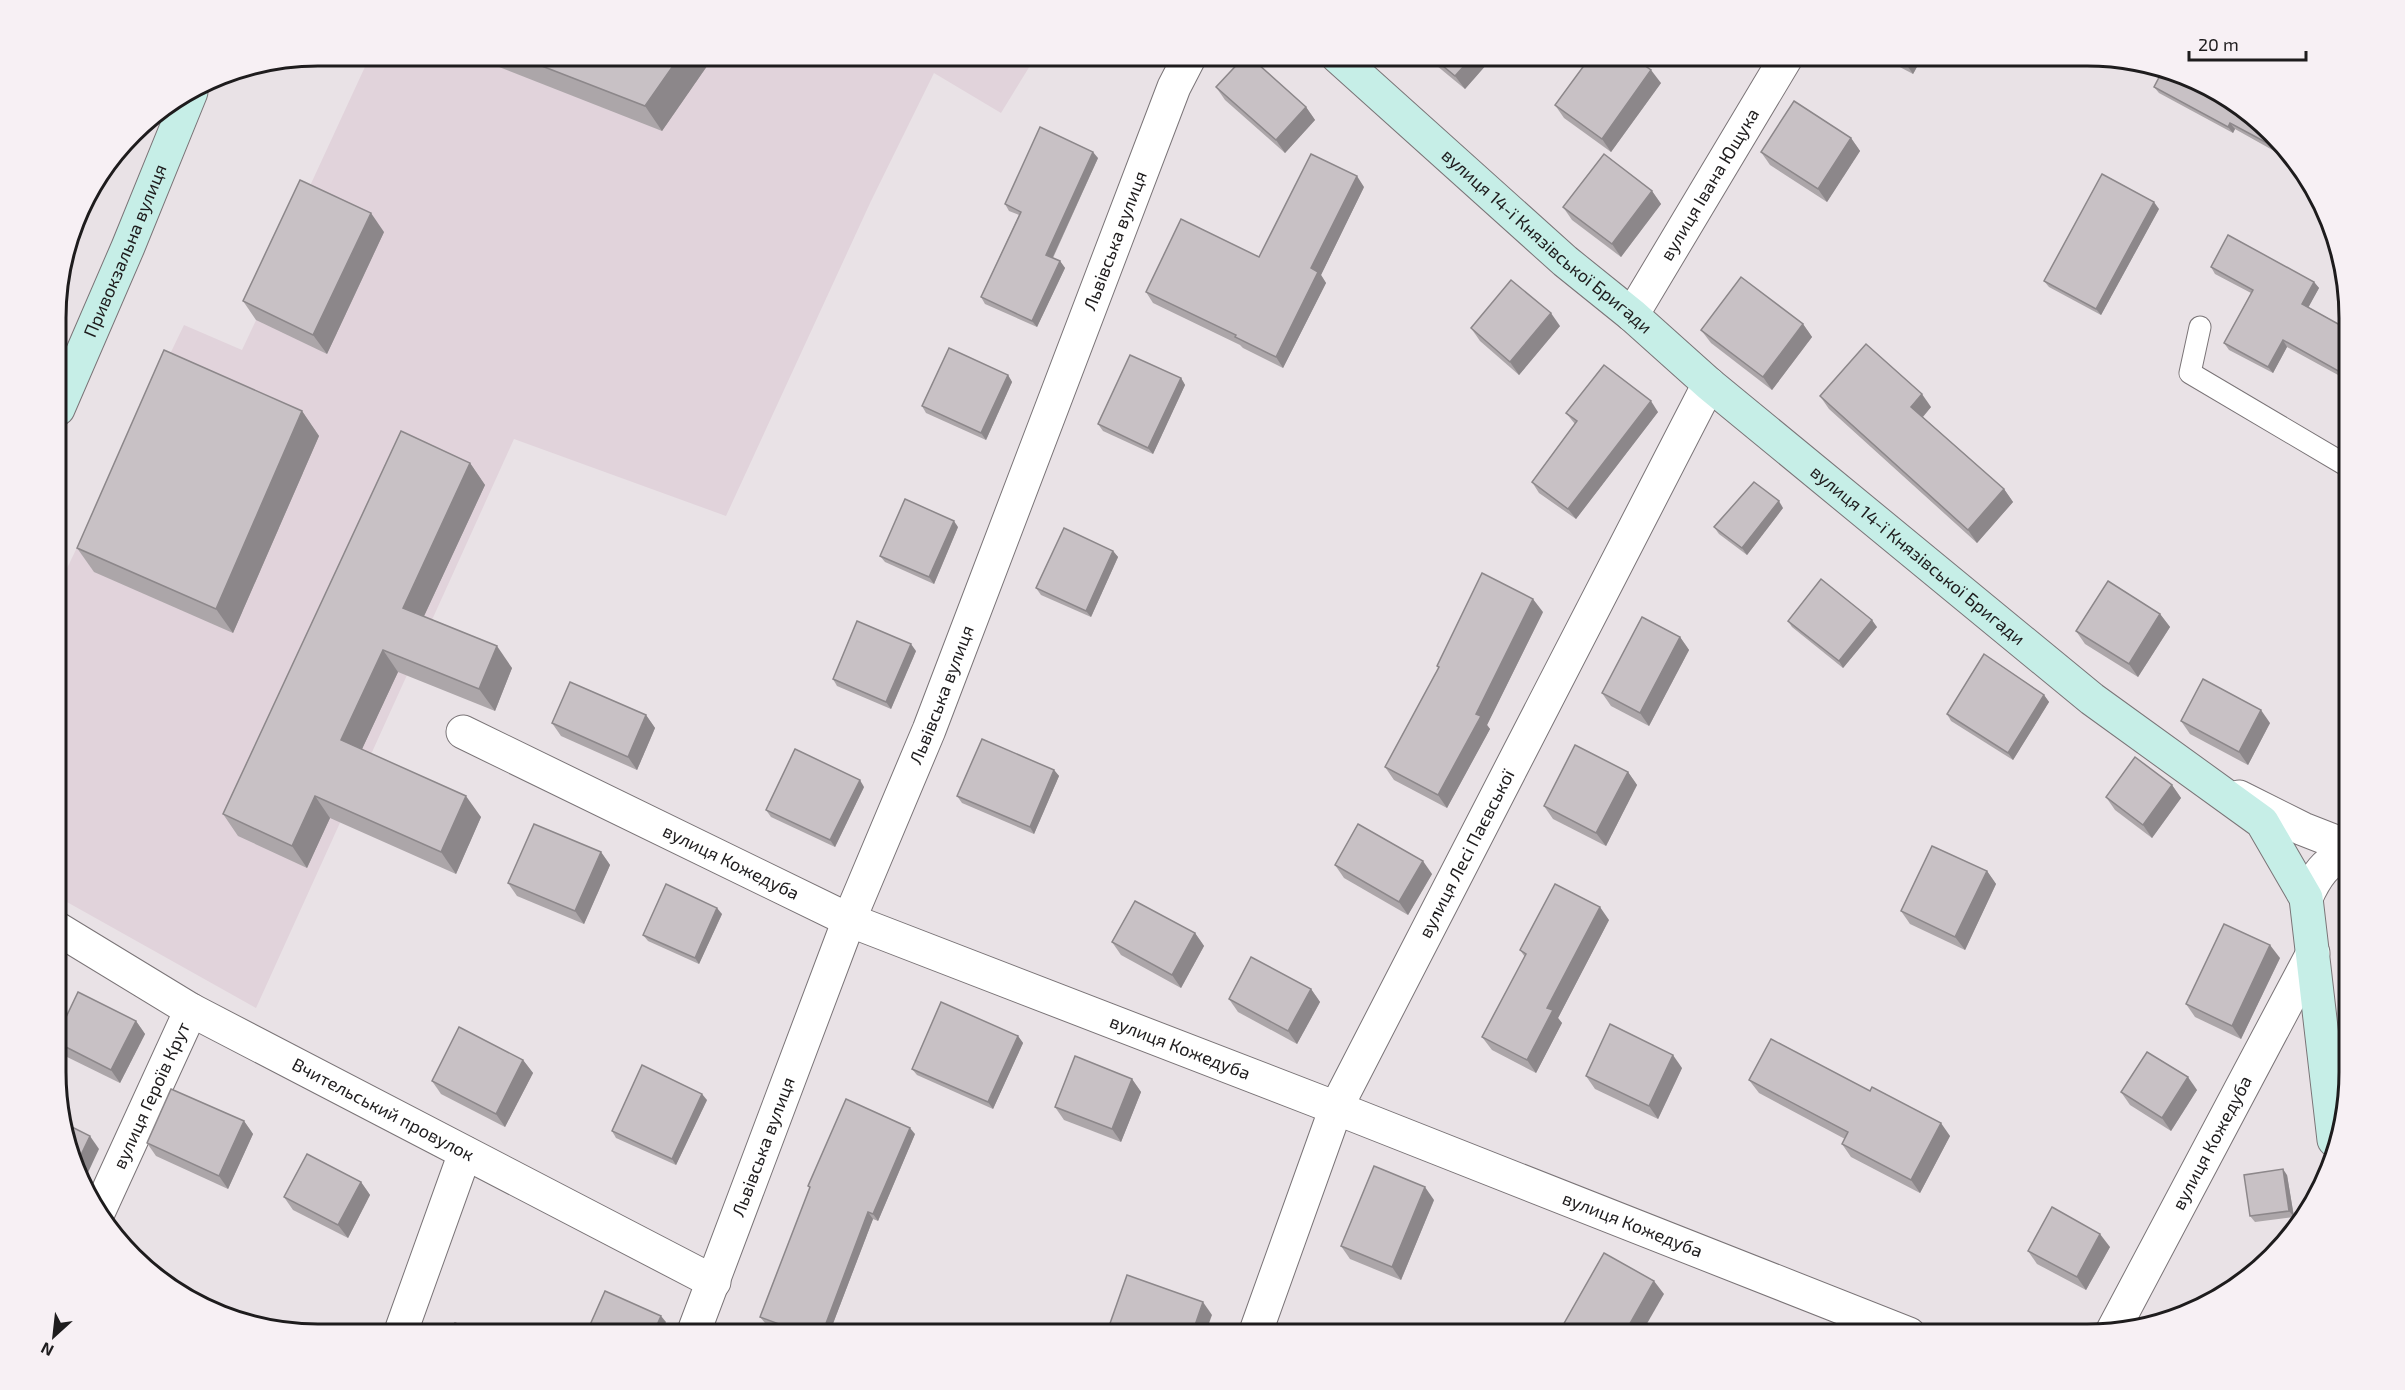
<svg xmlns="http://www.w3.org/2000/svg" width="2405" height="1390" font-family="'Exo 2',sans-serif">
<rect width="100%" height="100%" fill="#e9e2e6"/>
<path fill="#e1d3db" d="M370,56h666l-35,57 -67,-40 -63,128 -145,315 -212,-77 -258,569 -198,-111v-310l126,-262 58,25 71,-151 -4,-11z"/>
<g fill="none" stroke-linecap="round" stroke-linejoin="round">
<g stroke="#7a7477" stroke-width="23">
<path id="lane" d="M2200,327l-10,46 159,94"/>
</g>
<g stroke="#7a7477" stroke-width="35">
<g id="street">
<path id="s1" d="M1632,315l155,-259"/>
<path id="s2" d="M463,732l386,188 487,188 573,226"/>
<path d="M2239,797l64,32 46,18"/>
<path d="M2306,898c8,-18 21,-42 43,-42"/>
<path id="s3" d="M58,929l133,81 523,272"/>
<path id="s4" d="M98,1213l93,-203"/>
<path id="s5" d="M2112,1332l201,-379"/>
<path d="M400,1334l65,-181"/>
<path id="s6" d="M693,1334l156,-414 80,-190 245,-643 16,-31"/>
<path id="s7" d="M1255,1334l81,-226 373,-724"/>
</g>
</g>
<g stroke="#7a7477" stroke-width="35">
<g id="secondary">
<path id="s8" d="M1337,56l228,205 67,54 77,69 383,315 170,123 44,76 28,242"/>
<path id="s9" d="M58,409l70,-162 63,-155"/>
</g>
</g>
<use href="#lane" stroke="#fff" stroke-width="21"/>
<use href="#street" stroke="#fff" stroke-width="33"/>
<use href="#secondary" stroke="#c6eee7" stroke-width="33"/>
</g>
<g fill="#aca6a9">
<path d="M471,56h243l-52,75z"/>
<path d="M1425,56h69l-29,33z"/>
<path d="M1879,56h44l-10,18z"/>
<path d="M1661,83l-50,69 -47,-34 -9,-13z"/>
<path d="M1216,87l90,20 9,13 -30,33 -60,-53z"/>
<path d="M2154,87l64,3 76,72 -59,-33 -2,4 -74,-40z"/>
<path d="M1851,138l9,13 -33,51 -57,-37 -9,-13z"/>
<path d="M1098,158l-45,100 7,3 5,7 -28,59 -52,-23 -4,-7 38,-82 -10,-4 -4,-7z"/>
<path d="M1364,187l-43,88 5,8 -43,85 -40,-20 -3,-3 -87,-42 -7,-11 113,-35z"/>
<path d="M1652,191l9,13 -40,53 -49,-37 -9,-13z"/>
<path d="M2159,209l-58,106 -52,-28 -5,-6z"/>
<path d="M384,232l-57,122 -71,-34 -13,-19z"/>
<path d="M2211,267l103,15 5,6 -11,19 41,23v51l-62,-34 -14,26 -44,-23 -5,-7 27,-50 -36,-19z"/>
<path d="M1803,324l9,13 -40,53 -61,-47 -10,-13z"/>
<path d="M1560,326l-41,49 -39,-34 -9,-13z"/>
<path d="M1008,375l4,7 -26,58 -60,-27 -4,-7z"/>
<path d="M1181,378l4,7 -32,69 -50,-23 -5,-7z"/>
<path d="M1820,396l111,11 -8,10 81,72 9,13 -36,41 -148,-134z"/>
<path d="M302,411l17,25 -86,197 -139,-61 -17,-24z"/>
<path d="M1658,412l-82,107 -37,-26 -7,-11 43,-58 -9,-11z"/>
<path d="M470,463l15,22 -61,131 88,52 -17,43 -97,-39 -36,77 119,68 -25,57 -126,-56 -23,50 -69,-32 -15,-22z"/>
<path d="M1783,508l-36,47 -28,-21 -5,-7z"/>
<path d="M958,527l-24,57 -49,-22 -5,-6z"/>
<path d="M1113,551l5,6 -27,60 -50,-22 -5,-7z"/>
<path d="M1543,612l-56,113 3,4 -43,79 -53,-28 -9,-13 54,-98 -2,-3z"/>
<path d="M2160,614l10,13 -32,50 -53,-33 -9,-13z"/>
<path d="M1788,621l89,6 -34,41 -51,-41z"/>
<path d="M1680,637l9,13 -40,76 -38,-20 -9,-13z"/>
<path d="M916,651l-25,58 -54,-23 -4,-7z"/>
<path d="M2044,695l5,7 -36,58 -62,-39 -4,-7z"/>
<path d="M646,715l9,13 -18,42 -76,-34 -9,-13z"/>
<path d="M2181,721l89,2 -22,42 -58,-31z"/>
<path d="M1054,770l5,6 -25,58 -72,-31 -5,-7z"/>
<path d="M1628,772l9,13 -31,61 -53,-27 -9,-13z"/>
<path d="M2172,785l9,13 -29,40 -37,-28 -9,-13z"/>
<path d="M864,787l-29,60 -64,-30 -5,-7z"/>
<path d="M601,852l9,13 -26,59 -67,-28 -9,-13z"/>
<path d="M1335,865l97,9 -24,41 -64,-37z"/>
<path d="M1987,871l9,13 -31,66 -55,-26 -9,-13z"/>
<path d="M722,914l-23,50 -51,-23 -5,-6z"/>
<path d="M1609,920l-51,98 4,5 -26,50 -44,-23 -10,-13 43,-80 -5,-7z"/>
<path d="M1195,933l9,13 -23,42 -60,-33 -9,-13z"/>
<path d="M2280,958l-39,81 -46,-22 -9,-13z"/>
<path d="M1311,989l9,13 -23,42 -59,-32 -9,-13z"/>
<path d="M136,1021l9,13 -25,49 -57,-28 -5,-8v-13z"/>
<path d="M1018,1036l5,7 -30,66 -76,-34 -5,-6z"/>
<path d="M523,1060l10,13 -28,54 -64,-33 -9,-13z"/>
<path d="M1682,1068l-24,51 -63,-30 -9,-13z"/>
<path d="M1132,1079l9,13 -20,50 -57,-22 -9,-13z"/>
<path d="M1749,1080l121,11 80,45 -30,57 -69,-36 -9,-13 3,-5 -86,-46z"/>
<path d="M2197,1090l-26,41 -41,-26 -9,-13z"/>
<path d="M707,1100l-31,65 -60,-27 -4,-7z"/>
<path d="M244,1121l9,13 -25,55 -72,-33 -9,-13z"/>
<path d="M915,1134l-37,87 -5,-2 -44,115h-36l-28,-11 -5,-6 50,-128 -2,-3z"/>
<path d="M2287,1175l7,42 -39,5 -5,-6z"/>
<path d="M361,1182l9,13 -22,43 -55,-28 -9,-13z"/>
<path d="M1434,1200l-33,80 -51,-21 -9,-13z"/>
<path d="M2110,1247l-24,43 -49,-26 -9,-13z"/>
</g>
<g fill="#8c878a">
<path d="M680,56h34l-52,75 -17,-25z"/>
<path d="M1473,56h21l-29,33 -10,-13z"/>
<path d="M1907,56h16l-10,18 -9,-13z"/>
<path d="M1651,70l10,13 -50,69 -9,-13z"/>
<path d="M1306,107l9,13 -30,33 -9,-13z"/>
<path d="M2230,123l5,6 -2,4 -5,-6z"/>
<path d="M1851,138l9,13 -33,51 -9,-13z"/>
<path d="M1093,152l5,6 -47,103 -5,-6z"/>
<path d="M1357,176l7,11 -43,88 5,8 -43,85 -7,-11 35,-89z"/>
<path d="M1652,191l9,13 -40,53 -9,-13z"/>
<path d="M2154,202l5,7 -58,106 -5,-6z"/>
<path d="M371,213l13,19 -57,122 -14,-19z"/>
<path d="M1060,261l5,7 -28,59 -5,-6z"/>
<path d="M2314,282l5,6 -12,22 -5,-6z"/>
<path d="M1551,313l9,13 -41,49 -9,-13z"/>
<path d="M1803,324l9,13 -40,53 -9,-13z"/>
<path d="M2283,340l4,7 -14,26 -5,-6z"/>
<path d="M1008,375l4,7 -26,58 -5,-7z"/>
<path d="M1181,378l4,7 -32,69 -5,-6z"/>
<path d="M1922,394l9,13 -11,13 -9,-13z"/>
<path d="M1651,401l7,11 -82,107 -8,-10z"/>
<path d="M302,411l17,25 -86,197 -17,-24z"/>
<path d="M470,463l15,22 -67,144 -15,-21z"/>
<path d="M2004,489l9,13 -36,41 -9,-13z"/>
<path d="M1779,501l4,7 -36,47 -5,-7z"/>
<path d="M954,521l4,6 -24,57 -5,-7z"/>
<path d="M1113,551l5,6 -27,60 -5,-6z"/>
<path d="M1533,599l10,13 -56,113 3,4 -43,79 -9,-13 38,-81z"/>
<path d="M2160,614l10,13 -32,50 -9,-13z"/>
<path d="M1872,620l5,7 -34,41 -4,-7z"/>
<path d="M1680,637l9,13 -40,76 -9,-13z"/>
<path d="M911,644l5,7 -25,58 -5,-7z"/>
<path d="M497,646l15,22 -17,43 -16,-22z"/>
<path d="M383,650l15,22 -42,90 -15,-22z"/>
<path d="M2044,695l5,7 -36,58 -5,-7z"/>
<path d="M2261,710l9,13 -22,42 -9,-13z"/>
<path d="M646,715l9,13 -18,42 -9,-13z"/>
<path d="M1054,770l5,6 -25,58 -4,-7z"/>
<path d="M1628,772l9,13 -31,61 -10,-13z"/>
<path d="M860,780l4,7 -29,60 -5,-7z"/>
<path d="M2172,785l9,13 -29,40 -9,-13z"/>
<path d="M315,796l15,22 -23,50 -15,-22z"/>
<path d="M466,796l15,21 -25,57 -15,-22z"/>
<path d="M601,852l9,13 -26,59 -9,-13z"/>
<path d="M1423,861l9,13 -24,41 -9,-13z"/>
<path d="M1987,871l9,13 -31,66 -10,-13z"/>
<path d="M1600,907l9,13 -51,98 4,5 -26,50 -9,-13 20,-52z"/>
<path d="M717,908l5,6 -23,50 -4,-6z"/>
<path d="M1195,933l9,13 -23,42 -9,-13z"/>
<path d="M2270,945l10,13 -39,81 -9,-13z"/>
<path d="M1311,989l9,13 -23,42 -9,-13z"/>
<path d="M136,1021l9,13 -25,49 -9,-13z"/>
<path d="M1018,1036l5,7 -30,66 -5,-7z"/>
<path d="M1673,1055l9,13 -24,51 -9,-13z"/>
<path d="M523,1060l10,13 -28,54 -9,-13z"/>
<path d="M2188,1077l9,13 -26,41 -9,-13z"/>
<path d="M1132,1079l9,13 -20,50 -9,-13z"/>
<path d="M702,1094l5,6 -31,65 -4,-6z"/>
<path d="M244,1121l9,13 -25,55 -9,-13z"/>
<path d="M1941,1123l9,13 -30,57 -9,-13z"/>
<path d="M910,1128l5,6 -37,87 -5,-7z"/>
<path d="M90,1136l9,13 -14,30 -7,-18z"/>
<path d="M2283,1169l4,6 7,42 -5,-6z"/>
<path d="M361,1182l9,13 -22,43 -10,-13z"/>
<path d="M1425,1187l9,13 -33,80 -9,-13z"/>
<path d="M868,1212l5,7 -44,115h-7z"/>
<path d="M2100,1234l10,13 -24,43 -9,-13z"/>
<path d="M162,1272l8,12 -10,-9z"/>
<path d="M1654,1281l10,13 -23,40h-17z"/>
<path d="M1203,1302l9,13 -7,19h-13z"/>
<path d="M661,1316l5,6 -5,12h-8z"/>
</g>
<g fill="#c8c1c5" stroke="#8c878a" stroke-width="1.5">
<path d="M516,56h164l-35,50z"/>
<path d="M1245,56h4l57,51 -30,33 -60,-53z"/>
<path d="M1431,56h42l-18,20z"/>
<path d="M1591,56h40l20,14 -49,69 -47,-34z"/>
<path d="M1893,56h14l-3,5z"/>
<path d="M2164,68l54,22 66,62 -54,-29 -2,4 -74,-40z"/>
<path d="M1794,101l57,37 -33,51 -57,-37z"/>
<path d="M1040,127l53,25 -47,103 14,6 -28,60 -51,-24 40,-85 -16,-8z"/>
<path d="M1311,154l46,22 -46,92 7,4 -42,85 -41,-20 1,-2 -90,-43 35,-73 78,38z"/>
<path d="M1604,154l48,37 -40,53 -49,-37z"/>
<path d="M2102,174l52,28 -58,107 -52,-28z"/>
<path d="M300,180l71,33 -58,122 -70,-34z"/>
<path d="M2228,235l86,47 -12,22 47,26v47l-66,-37 -15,27 -44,-24 29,-53 -42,-23z"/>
<path d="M1741,277l62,47 -40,53 -62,-47z"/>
<path d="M1511,280l40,33 -41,49 -39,-34z"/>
<path d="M1866,344l56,50 -11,13 93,82 -36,41 -148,-134z"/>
<path d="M949,348l59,27 -27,58 -59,-27z"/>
<path d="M164,350l138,61 -86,198 -139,-61z"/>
<path d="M1130,355l51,23 -33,70 -50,-24z"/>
<path d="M1604,365l47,36 -83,108 -36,-27 45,-61 -11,-8z"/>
<path d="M401,431l69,32 -67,145 94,38 -18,43 -96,-39 -42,90 125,56 -25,56 -126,-56 -23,50 -69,-32z"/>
<path d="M1754,482l25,19 -37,47 -28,-21z"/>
<path d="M905,499l49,22 -25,56 -49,-21z"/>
<path d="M1064,528l49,23 -27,60 -50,-23z"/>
<path d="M1482,573l51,26 -57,115 5,2 -43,79 -53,-28 54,-100 -2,-1z"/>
<path d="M1821,579l51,41 -33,41 -51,-40z"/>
<path d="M2108,581l52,33 -31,50 -53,-33z"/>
<path d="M1642,617l38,20 -40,76 -38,-20z"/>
<path d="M857,621l54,23 -25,58 -53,-23z"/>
<path d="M1984,654l60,41 -36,58 -61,-39z"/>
<path d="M2203,679l58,31 -22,42 -58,-31z"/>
<path d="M570,682l76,33 -18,42 -76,-34z"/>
<path d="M982,739l72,31 -24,57 -73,-31z"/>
<path d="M1575,745l53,27 -32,61 -52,-27z"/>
<path d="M795,749l65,31 -30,60 -64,-30z"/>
<path d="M2135,757l37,28 -29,40 -37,-28z"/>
<path d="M534,824l67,28 -26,59 -67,-28z"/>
<path d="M1358,824l65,37 -24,41 -64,-37z"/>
<path d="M1932,846l55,25 -32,66 -54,-26z"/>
<path d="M666,884l51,24 -22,50 -52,-23z"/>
<path d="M1555,884l45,23 -53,101 6,2 -26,50 -45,-23 44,-83 -6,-4z"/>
<path d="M1135,901l60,32 -23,42 -60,-33z"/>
<path d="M2224,924l46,21 -38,81 -46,-22z"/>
<path d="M1251,957l60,32 -23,42 -59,-32z"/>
<path d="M2349,962v59l-9,-58z"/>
<path d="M78,992l58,29 -25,49 -53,-27v-9z"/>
<path d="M941,1002l77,34 -30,66 -76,-33z"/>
<path d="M1610,1024l63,31 -24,51 -63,-30z"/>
<path d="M459,1027l64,33 -27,54 -64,-33z"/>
<path d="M1771,1039l99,52 2,-4 69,36 -30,57 -69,-36 6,-12 -99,-52z"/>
<path d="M2147,1052l41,25 -26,41 -41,-26z"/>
<path d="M1075,1056l57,23 -20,50 -57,-22z"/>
<path d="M642,1065l60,29 -30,65 -60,-28z"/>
<path d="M171,1089l73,32 -25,55 -72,-33z"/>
<path d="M846,1099l64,29 -37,86 -5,-2 -46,122h-16l-46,-17 50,-130 -2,-1z"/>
<path d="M64,1123l26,13 -12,25z"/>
<path d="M307,1154l54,28 -23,43 -54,-28z"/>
<path d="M1374,1166l51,21 -33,80 -51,-21z"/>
<path d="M2283,1169l6,42 -39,5 -6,-41z"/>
<path d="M2052,1207l48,27 -23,43 -49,-26z"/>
<path d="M1604,1253l50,28 -30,53h-66z"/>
<path d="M153,1267l9,5 -2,3z"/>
<path d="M1127,1275l76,27 -11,32h-78l-7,-2z"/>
<path d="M605,1291l56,25 -8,18h-67z"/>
<path d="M455,1323l28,11h-32z"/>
<path d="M1743,1328l13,6h-16z"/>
</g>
<g text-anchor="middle" stroke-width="6" stroke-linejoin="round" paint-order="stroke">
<g font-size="18" fill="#1e1c1d" stroke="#f7f0f4">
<text dy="6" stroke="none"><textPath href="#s1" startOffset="152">вулиця Івана Ющука</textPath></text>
<text dy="6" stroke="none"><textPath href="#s6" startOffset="1172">Львівська вулиця</textPath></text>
<text dy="6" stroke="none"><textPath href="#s8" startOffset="280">вулиця 14-ї Князівської Бригади</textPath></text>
<text dy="6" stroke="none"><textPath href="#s9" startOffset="172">Привокзальна вулиця</textPath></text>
<text dy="6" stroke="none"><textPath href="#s8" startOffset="766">вулиця 14-ї Князівської Бригади</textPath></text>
<text dy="6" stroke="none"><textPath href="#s6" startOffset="686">Львівська вулиця</textPath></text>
<text dy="6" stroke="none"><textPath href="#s7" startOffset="526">вулиця Лесі Паєвської</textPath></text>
<text dy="6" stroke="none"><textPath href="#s2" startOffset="298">вулиця Кожедуба</textPath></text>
<text dy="6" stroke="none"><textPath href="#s2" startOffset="784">вулиця Кожедуба</textPath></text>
<text dy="6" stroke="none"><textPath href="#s4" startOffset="129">вулиця Героїв Крут</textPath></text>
<text dy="6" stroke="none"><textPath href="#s3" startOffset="372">Вчительський провулок</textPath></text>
<text dy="6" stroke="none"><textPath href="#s5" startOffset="214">вулиця Кожедуба</textPath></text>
<text dy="6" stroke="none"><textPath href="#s6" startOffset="200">Львівська вулиця</textPath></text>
<text dy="6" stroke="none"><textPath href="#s2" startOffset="1270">вулиця Кожедуба</textPath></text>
</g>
</g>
<path d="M0 0H2405V1390H0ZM318 66H2087A252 252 0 0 1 2339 318V1072A252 252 0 0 1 2087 1324H318A252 252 0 0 1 66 1072V318A252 252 0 0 1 318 66Z" fill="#f7f0f4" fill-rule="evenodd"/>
<path fill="none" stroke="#1e1c1d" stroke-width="3" d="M318 66H2087A252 252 0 0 1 2339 318V1072A252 252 0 0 1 2087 1324H318A252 252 0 0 1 66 1072V318A252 252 0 0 1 318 66Z"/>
<g transform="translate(54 1336) rotate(207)" stroke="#f7f0f4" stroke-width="4.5" paint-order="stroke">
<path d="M0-4.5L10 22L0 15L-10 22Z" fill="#1e1c1d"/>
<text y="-9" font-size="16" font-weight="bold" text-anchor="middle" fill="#1e1c1d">N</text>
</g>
<path d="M2189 51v9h117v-9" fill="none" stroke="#1e1c1d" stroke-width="3"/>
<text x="2198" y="51" font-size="18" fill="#1e1c1d" stroke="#f7f0f4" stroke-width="4.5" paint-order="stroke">20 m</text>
</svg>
